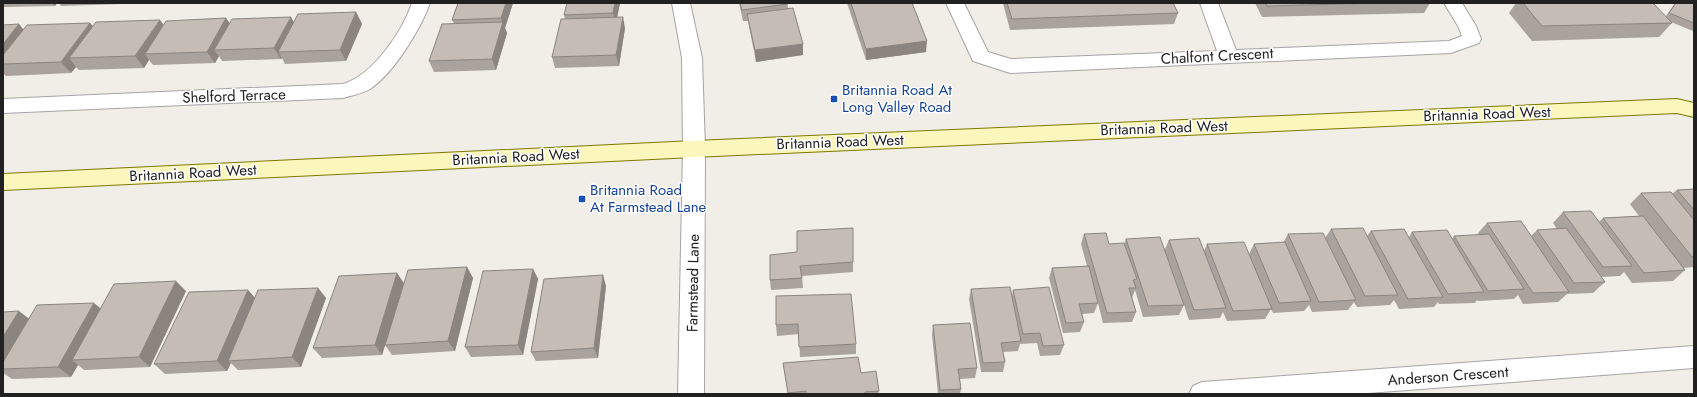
<svg xmlns="http://www.w3.org/2000/svg" width="1697" height="397" font-family="Jost,sans-serif">
<rect width="100%" height="100%" fill="#f1ede7"/>
<g fill="none" stroke-linecap="round" stroke-linejoin="round">
<g stroke="#a5a5a5" stroke-width="2">
<g id="minor">
<path d="M412,3h18c-9,26 -37,71 -60,86 -8,5 -18,6 -27,9l-340,15v-14l340,-15c30,-9 59,-52 69,-81z"/>
<path d="M946,3h18l24,49 23,7 206,-8 -17,-48h18l18,47 213,-9 13,-5 -4,-10 -14,-23h18l14,23 5,13 -2,4 -28,10 -441,20 -37,-12z"/>
<path d="M1694,346v22l-339,26h-166l4,-8 9,-4z"/>
</g>
</g>
<g stroke="#a5a5a5" stroke-width="2">
<path id="tertiary" d="M672,3h18l12,55 3,91 -1,245h-26l5,-245 -1,-91z"/>
</g>
<g stroke="#7c7a04" stroke-width="2">
<path id="secondary" d="M1677,99l17,4v14l-17,-4 -983,44 -691,33v-16l691,-33z"/>
</g>
<use href="#minor" fill="#fff" fill-rule="evenodd"/>
<use href="#tertiary" fill="#fff" fill-rule="evenodd"/>
<use href="#secondary" fill="#fbf6bc" fill-rule="evenodd"/>
</g>
<g fill="#aaa29d">
<path d="M3,3h54l-2,3 -52,1z"/>
<path d="M59,3h62v1l-60,2z"/>
<path d="M458,3h55l-8,25 2,5 -11,37 -62,2 -5,-11 25,-38 -2,-3z"/>
<path d="M567,3h53l-3,14 8,11 -6,38 -64,2 -3,-11 13,-38 -1,-4z"/>
<path d="M739,3h48l1,5 15,36v11l-47,7 -8,-41h-5z"/>
<path d="M847,3h65l14,49 -60,8z"/>
<path d="M1003,3h170l5,10 -4,11 -164,6z"/>
<path d="M1255,3h175l-6,10 -162,4z"/>
<path d="M1516,3h7l143,13 9,-13h19v27l-1,1 -22,-9 1,1 -13,14 -127,4 -23,-28z"/>
<path d="M356,12l6,12 -16,37 -61,3 -3,-6 -1,1 -59,2 -3,-5 -4,7 -62,2 -4,-5 -5,8 -65,2 -3,-3 -5,6 -65,3 -3,-3v-48l21,5 66,-7 3,3 67,-6 3,5 63,-7 4,6 64,-1z"/>
<path d="M1694,189v78l-11,1 2,2 -12,11 -41,2 -8,-11 -4,4 -19,1 4,5 -12,11 -26,1 -9,8 -35,2 -5,-9 -4,4 -36,2 -1,-1 -2,3 -36,1 -1,-2 -4,5 -35,2 -5,-9 -4,5 -33,2 -3,-5 -6,8 -36,2 -3,-7 -5,6 -31,2 -2,-4 -6,10 -38,2 -4,-9 -3,6 -31,2 -5,-15 -5,10 -36,2 -8,-27 -3,8 4,14 -4,10 -29,1 -5,-20 -4,10 -12,1 2,8 -4,10 -17,1 -14,-55 3,-10 35,-2 -6,-22 3,-10 25,10h15l2,-5 39,10 4,-9 35,11 3,-7 42,10 5,-10 29,-1 5,-9 37,4 6,-9 36,7 4,-5 38,6 3,-5 40,7 2,-3 25,-1 -1,-2 9,-10 44,13 6,-6 20,-1 -4,-6 10,-11 36,10 4,-4 36,-2 -9,-12 11,-11 31,1 5,-4z"/>
<path d="M853,228v44l-51,4 1,12 -32,2 -1,-10 27,-28z"/>
<path d="M467,267l6,11 -18,73 -63,4 -7,-10 -3,10 -60,3 -9,-10 84,-75 7,10z"/>
<path d="M533,269l5,10 -15,76 -52,2 -6,-10z"/>
<path d="M606,286l-8,72 -62,3 -5,-9z"/>
<path d="M318,288l8,10 -25,69 -63,3 -7,-7 -4,8 -62,3 -11,-10 94,-74 7,8z"/>
<path d="M971,289l41,7 1,-6 51,55 -4,10 -20,1 -3,-13 -17,1 -2,7 -15,1 2,10 -2,10h-22l-12,-73z"/>
<path d="M186,291l-36,76 -66,3 -6,-5 -7,12 -59,2 -9,-6v-61l26,7 71,-11z"/>
<path d="M776,296l80,48v10l-56,3 -1,-23 -22,2 -1,-11z"/>
<path d="M933,325l44,43 -2,10 -15,1 1,10 -1,5h-22l-6,-59z"/>
<path d="M783,363l78,10 18,18 -1,3h-90z"/>
</g>
<g fill="#8b847f">
<path d="M52,3h5l-2,3z"/>
<path d="M506,3h7l-8,25 2,5 -11,37 -4,-11 10,-36 -1,-5z"/>
<path d="M615,3h5l-4,21 -3,-11z"/>
<path d="M356,12l6,12 -16,37 -6,-11z"/>
<path d="M291,17l6,11 -19,24 4,6 -1,1 -7,-11z"/>
<path d="M623,17l2,11 -6,38 -3,-11z"/>
<path d="M226,18l8,12 -20,20 5,6 -4,7 -8,-11z"/>
<path d="M160,20l8,11 -23,23 4,6 -5,8 -9,-12z"/>
<path d="M90,23l9,11 -30,24 7,9 -5,6 -10,-11z"/>
<path d="M19,24l9,11 -25,29v-20z"/>
<path d="M927,41l-1,11 -60,8v-11z"/>
<path d="M803,44v11l-47,7 -1,-12z"/>
<path d="M467,267l6,11 -18,73 -7,-10z"/>
<path d="M533,269l5,10 -15,76 -5,-10z"/>
<path d="M397,273l7,11 -22,71 -7,-10z"/>
<path d="M603,275l3,11 -8,72 -4,-10z"/>
<path d="M176,281l10,10 -36,76 -11,-10z"/>
<path d="M318,288l8,10 -25,69 -9,-10z"/>
<path d="M248,290l9,10 -29,61 3,2 -4,8 -10,-10z"/>
<path d="M94,303l12,10 -34,47 6,5 -7,12 -13,-10z"/>
<path d="M19,311l13,10 -29,48v-32z"/>
</g>
<g fill="#c6bcb6" stroke="#8b847f">
<path d="M458,3h48l-5,15 -49,2z"/>
<path d="M567,3h48l-2,10 -49,2z"/>
<path d="M740,3h47l1,1 -46,6z"/>
<path d="M851,3h61l15,38 -61,8z"/>
<path d="M1007,3h166l5,10 -166,6z"/>
<path d="M1266,3h112l-111,3z"/>
<path d="M1523,3h130l19,20 -130,3z"/>
<path d="M1676,3h18v20l-25,-10z"/>
<path d="M793,8l10,36 -48,6 -8,-36z"/>
<path d="M356,12l-16,38 -62,2 20,-38z"/>
<path d="M291,17l-17,31 -60,2 18,-31z"/>
<path d="M623,17l-7,38 -64,2 9,-38z"/>
<path d="M226,18l-19,34 -62,2 21,-33z"/>
<path d="M160,20l-25,36 -66,2 27,-36z"/>
<path d="M503,22l-11,37 -63,2 13,-37z"/>
<path d="M90,23l-29,39 -58,2v-9l24,-30z"/>
<path d="M19,24l-16,20v-19z"/>
<path d="M1694,189v21l-17,-20z"/>
<path d="M1671,192l23,28v37h-2l-51,-64z"/>
<path d="M1591,211l41,55 -29,1 -40,-55z"/>
<path d="M1643,216l42,54 -41,3 -41,-55z"/>
<path d="M1521,221l48,71 -36,1 -46,-70z"/>
<path d="M853,228v34l-53,4 2,12 -32,2v-25l27,-3v-21z"/>
<path d="M1363,228l35,67 -33,1 -34,-67z"/>
<path d="M1566,228l39,54 -31,1 -37,-53z"/>
<path d="M1404,229l39,68 -35,2 -37,-68z"/>
<path d="M1447,230l37,62 -36,2 -36,-62z"/>
<path d="M1106,233l3,11 15,-1 13,36 -4,1 3,8h-7l7,24 -29,1 -23,-79z"/>
<path d="M1323,233l33,67 -37,2 -31,-68z"/>
<path d="M1489,234l35,55 -36,2 -34,-55z"/>
<path d="M1160,237l24,68 -36,1 -22,-67z"/>
<path d="M1199,238l27,70 -32,2 -25,-70z"/>
<path d="M1244,242l28,67 -39,2 -26,-67z"/>
<path d="M1285,242l26,59 -32,2 -25,-59z"/>
<path d="M1089,266l9,37 -19,1 5,18 -18,1 -14,-55z"/>
<path d="M467,267l-19,74 -63,4 23,-75z"/>
<path d="M533,269l-15,76 -53,2 18,-76z"/>
<path d="M397,273l-22,72 -62,3 26,-72z"/>
<path d="M603,275l-9,73 -63,4 13,-73z"/>
<path d="M176,281l-37,76 -67,3 42,-76z"/>
<path d="M1010,287l11,54 -20,2 4,19 -22,1 -12,-74z"/>
<path d="M1049,287l15,58 -21,1 -3,-13 -17,1 -10,-44z"/>
<path d="M318,288l-26,69 -64,4 30,-71z"/>
<path d="M248,290l-31,71 -63,3 35,-72z"/>
<path d="M851,294l5,50 -57,3 -1,-23 -22,1v-29z"/>
<path d="M94,303l-36,64 -55,2v-7l34,-57z"/>
<path d="M19,311l-16,26v-25z"/>
<path d="M970,323l7,45 -19,1 3,20 -21,1 -7,-65z"/>
<path d="M858,357l3,16 15,-2 3,20 -14,1v2h-59v-3l-18,2 -5,-30z"/>
</g>
<g fill="#1a4fb4" stroke="#fff" stroke-width="1.5">
<rect x="830" y="95" width="8" height="8" rx="2"/>
<rect x="578" y="195" width="8" height="8" rx="2"/>
</g>
<g text-anchor="middle" stroke-width="3" stroke-linejoin="round" paint-order="stroke">
<g font-size="15" fill="#212121" stroke="#fff">
<text transform="translate(1217 56) rotate(-3)" y="5">Chalfont Crescent</text>
<text transform="translate(234 96) rotate(-2)" y="5">Shelford Terrace</text>
<text transform="translate(1487 114) rotate(-2)" y="5">Britannia Road West</text>
<text transform="translate(1164 128) rotate(-2)" y="5">Britannia Road West</text>
<text transform="translate(840 142) rotate(-2)" y="5">Britannia Road West</text>
<text transform="translate(516 157) rotate(-3)" y="5">Britannia Road West</text>
<text transform="translate(193 173) rotate(-3)" y="5">Britannia Road West</text>
<text transform="translate(693 283) rotate(-89)" y="5">Farmstead Lane</text>
<text transform="translate(1448 376) rotate(-4)" y="5">Anderson Crescent</text>
</g>
<g font-size="15" fill="#164399" stroke="#fff" text-anchor="start">
<text x="842" y="95">Britannia Road At<tspan x="842" dy="17">Long Valley Road</tspan></text>
<text x="590" y="195">Britannia Road<tspan x="590" dy="17">At Farmstead Lane</tspan></text>
</g>
</g>
<rect width="1697" height="397" fill="none" stroke="#212121" stroke-width="8"/>
</svg>
